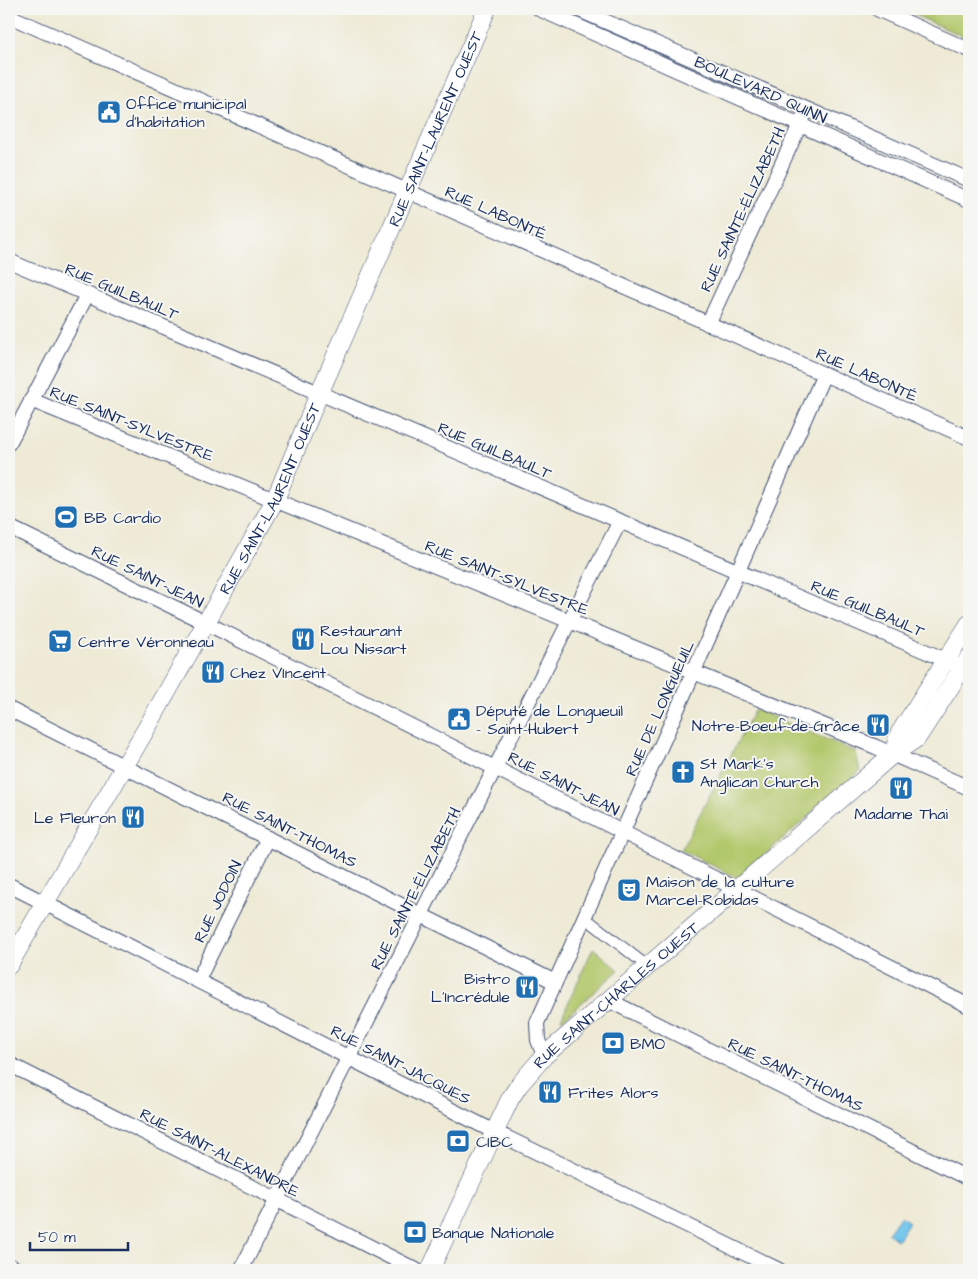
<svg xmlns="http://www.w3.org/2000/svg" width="978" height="1279" font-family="'Architects Daughter',sans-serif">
<rect width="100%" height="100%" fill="#f6f6f2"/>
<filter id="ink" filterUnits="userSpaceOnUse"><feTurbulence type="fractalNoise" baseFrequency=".02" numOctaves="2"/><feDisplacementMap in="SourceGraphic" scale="10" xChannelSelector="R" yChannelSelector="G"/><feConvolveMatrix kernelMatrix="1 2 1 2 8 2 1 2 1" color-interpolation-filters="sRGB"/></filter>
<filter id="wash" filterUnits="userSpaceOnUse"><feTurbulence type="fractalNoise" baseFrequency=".0096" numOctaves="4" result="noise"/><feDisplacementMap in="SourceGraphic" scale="20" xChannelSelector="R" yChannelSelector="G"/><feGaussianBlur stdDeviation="1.12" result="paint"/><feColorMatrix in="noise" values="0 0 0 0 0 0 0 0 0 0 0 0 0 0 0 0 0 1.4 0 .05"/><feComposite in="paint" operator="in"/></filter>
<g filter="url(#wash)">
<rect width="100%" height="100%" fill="#eeead5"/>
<g fill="#b2c86c" stroke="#667c65">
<path d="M901,9h68v30z"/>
<path d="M755,709l101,43 4,19 -122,107 -57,-28z"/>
<path d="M593,948l26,22 -57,50 -1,-1z"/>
</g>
<path fill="#6dc4ea" stroke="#447aa4" d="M900,1216l9,6 -12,18 -9,-7z"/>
</g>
<g filter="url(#ink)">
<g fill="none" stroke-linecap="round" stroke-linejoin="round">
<g stroke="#3b4b70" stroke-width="12">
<path id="pedestrian" d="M583,916l64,50"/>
</g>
<g stroke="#3b4b70" stroke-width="16">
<g id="minor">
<path d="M539,9l430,191"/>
<path d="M577,9l392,171"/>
<path d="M877,9l92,41"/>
<path d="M9,16l960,422"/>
<path d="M9,261l944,402"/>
<path d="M708,324l95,-206"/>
<path d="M31,400l845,347 93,41"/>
<path d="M9,443l78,-148"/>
<path d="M9,527l197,96 763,383"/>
<path d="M9,709l546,273"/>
<path d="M9,885l484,246 286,139"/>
<path d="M198,980l70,-142"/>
<path d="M608,1000l361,179"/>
<path d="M544,1056l-6,-16 -1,-17c46,-105 94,-209 140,-313 50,-112 98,-224 147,-336"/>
<path d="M9,1064l407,206"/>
<path d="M9,1265l9,5"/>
<path d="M241,1270l379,-749"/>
</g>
</g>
<g stroke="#3b4b70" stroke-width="19">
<g id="tertiary">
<path d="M893,754l6,-20 70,-110"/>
<path id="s1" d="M9,965l140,-241 126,-224 44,-106 168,-385"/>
<path id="s2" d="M430,1270l80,-171 9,-14 25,-29 349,-302 24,-16 52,-80"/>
</g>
</g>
<use href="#pedestrian" stroke="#fff" stroke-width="10"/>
<use href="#minor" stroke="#fff" stroke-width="14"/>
<use href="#tertiary" stroke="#fff" stroke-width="18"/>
</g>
</g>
<defs>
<g id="civic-square" transform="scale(1.25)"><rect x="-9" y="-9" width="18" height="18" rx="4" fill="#1f6fb2" stroke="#f6f6f2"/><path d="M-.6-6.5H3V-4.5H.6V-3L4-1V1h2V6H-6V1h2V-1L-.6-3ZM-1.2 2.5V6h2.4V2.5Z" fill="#fff"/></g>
<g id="stadium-square" transform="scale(1.25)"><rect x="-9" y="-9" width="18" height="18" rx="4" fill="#1f6fb2" stroke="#f6f6f2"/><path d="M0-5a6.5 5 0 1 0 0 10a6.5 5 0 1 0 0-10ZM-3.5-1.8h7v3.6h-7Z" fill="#fff"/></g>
<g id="restaurant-square" transform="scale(1.25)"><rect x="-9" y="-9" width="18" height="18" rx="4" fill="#1f6fb2" stroke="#f6f6f2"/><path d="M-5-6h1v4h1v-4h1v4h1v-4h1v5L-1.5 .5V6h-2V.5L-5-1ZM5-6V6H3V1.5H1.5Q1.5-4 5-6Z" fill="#fff"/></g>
<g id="supermarket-square" transform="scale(1.25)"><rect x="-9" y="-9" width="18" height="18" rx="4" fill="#1f6fb2" stroke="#f6f6f2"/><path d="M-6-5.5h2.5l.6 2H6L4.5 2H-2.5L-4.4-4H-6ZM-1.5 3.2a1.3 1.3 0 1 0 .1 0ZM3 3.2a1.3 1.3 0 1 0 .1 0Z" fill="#fff"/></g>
<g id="church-square" transform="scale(1.25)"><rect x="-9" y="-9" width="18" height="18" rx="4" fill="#1f6fb2" stroke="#f6f6f2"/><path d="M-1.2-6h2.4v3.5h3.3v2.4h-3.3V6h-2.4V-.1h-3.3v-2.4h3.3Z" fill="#fff"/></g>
<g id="theatre-square" transform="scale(1.25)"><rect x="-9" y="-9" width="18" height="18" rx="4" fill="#1f6fb2" stroke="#f6f6f2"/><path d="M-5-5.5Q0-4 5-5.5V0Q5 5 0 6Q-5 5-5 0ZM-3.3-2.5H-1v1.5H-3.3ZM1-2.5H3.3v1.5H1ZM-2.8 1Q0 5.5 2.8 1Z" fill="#fff"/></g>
<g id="bank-square" transform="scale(1.25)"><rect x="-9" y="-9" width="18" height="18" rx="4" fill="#1f6fb2" stroke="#f6f6f2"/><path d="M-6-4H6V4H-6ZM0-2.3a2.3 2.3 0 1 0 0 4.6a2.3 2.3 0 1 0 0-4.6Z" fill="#fff"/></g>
</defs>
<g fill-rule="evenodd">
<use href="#civic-square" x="109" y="112"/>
<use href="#stadium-square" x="66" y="517"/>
<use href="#restaurant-square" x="303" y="639"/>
<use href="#supermarket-square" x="60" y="641"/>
<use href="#restaurant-square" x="213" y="672"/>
<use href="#civic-square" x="459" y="719"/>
<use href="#restaurant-square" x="878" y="725"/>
<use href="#church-square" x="683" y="772"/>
<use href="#restaurant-square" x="901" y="788"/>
<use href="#restaurant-square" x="133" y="817"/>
<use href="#theatre-square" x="629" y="890"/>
<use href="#restaurant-square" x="527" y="987"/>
<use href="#bank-square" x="613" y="1043"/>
<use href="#restaurant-square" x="550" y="1092"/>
<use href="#bank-square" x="458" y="1141"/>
<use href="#bank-square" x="415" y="1232"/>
</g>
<g text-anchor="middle" stroke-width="4" stroke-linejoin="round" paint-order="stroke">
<g font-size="16" fill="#1b2f5e" stroke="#f6f6f2">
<text transform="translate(761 89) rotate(24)" y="6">BOULEVARD QUINN</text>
<text dy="6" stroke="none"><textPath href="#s1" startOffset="940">RUE SAINT-LAURENT OUEST</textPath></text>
<text transform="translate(742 209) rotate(-65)" y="6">RUE SAINTE-ÉLIZABETH</text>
<text transform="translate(496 212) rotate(24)" y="6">RUE LABONTÉ</text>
<text transform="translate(122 291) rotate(23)" y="6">RUE GUILBAULT</text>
<text transform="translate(867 374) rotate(24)" y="6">RUE LABONTÉ</text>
<text transform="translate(132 423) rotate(22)" y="6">RUE SAINT-SYLVESTRE</text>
<text transform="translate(495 450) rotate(23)" y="6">RUE GUILBAULT</text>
<text dy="6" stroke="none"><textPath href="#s1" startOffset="535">RUE SAINT-LAURENT OUEST</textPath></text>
<text transform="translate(148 576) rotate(26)" y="6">RUE SAINT-JEAN</text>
<text transform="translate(507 577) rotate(22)" y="6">RUE SAINT-SYLVESTRE</text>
<text transform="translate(868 608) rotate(23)" y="6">RUE GUILBAULT</text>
<text transform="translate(659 708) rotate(-66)" y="6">RUE DE LONGUEUIL</text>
<text transform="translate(564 783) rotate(27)" y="6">RUE SAINT-JEAN</text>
<text transform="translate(290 829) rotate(27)" y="6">RUE SAINT-THOMAS</text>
<text transform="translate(415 888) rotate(-63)" y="6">RUE SAINTE-ÉLIZABETH</text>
<text transform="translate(217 901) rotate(-64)" y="6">RUE JODOIN</text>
<text dy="6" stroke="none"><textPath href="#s2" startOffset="338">RUE SAINT-CHARLES OUEST</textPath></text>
<text transform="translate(401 1064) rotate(27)" y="6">RUE SAINT-JACQUES</text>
<text transform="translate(796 1074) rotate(26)" y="6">RUE SAINT-THOMAS</text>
<text transform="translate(220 1152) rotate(27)" y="6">RUE SAINT-ALEXANDRE</text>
</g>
<g font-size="16" fill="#1b2f5e" stroke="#f6f6f2" text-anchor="start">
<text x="126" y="109">Office municipal<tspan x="126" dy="18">d'habitation</tspan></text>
<text x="84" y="523">BB Cardio</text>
<text x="320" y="636">Restaurant<tspan x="320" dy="18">Lou Nissart</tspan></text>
<text x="78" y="647">Centre Véronneau</text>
<text x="230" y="678">Chez VIncent</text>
<text x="476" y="716">Député de Longueuil<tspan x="476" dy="18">- Saint-Hubert</tspan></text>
<text x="860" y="731" text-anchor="end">Notre-Boeuf-de-Grâce</text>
<text x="700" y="769">St Mark's<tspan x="700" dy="18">Anglican Church</tspan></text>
<text x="901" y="819" text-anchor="middle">Madame Thai</text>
<text x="116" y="823" text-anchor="end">Le Fleuron</text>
<text x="646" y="887">Maison de la culture<tspan x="646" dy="18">Marcel-Robidas</tspan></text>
<text x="510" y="984" text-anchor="end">Bistro<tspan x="510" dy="18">L'Incrédule</tspan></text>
<text x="630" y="1049">BMO</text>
<text x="568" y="1098">Frites Alors</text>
<text x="476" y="1147">CIBC</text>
<text x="432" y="1238">Banque Nationale</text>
</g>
</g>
<rect width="978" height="1279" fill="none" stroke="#f6f6f2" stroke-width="30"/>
<path d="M30 1242v8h98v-8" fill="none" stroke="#1b2f5e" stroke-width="2.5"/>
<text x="38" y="1242" font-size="15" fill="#1b2f5e" stroke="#f6f6f2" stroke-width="4" paint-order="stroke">50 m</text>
</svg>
